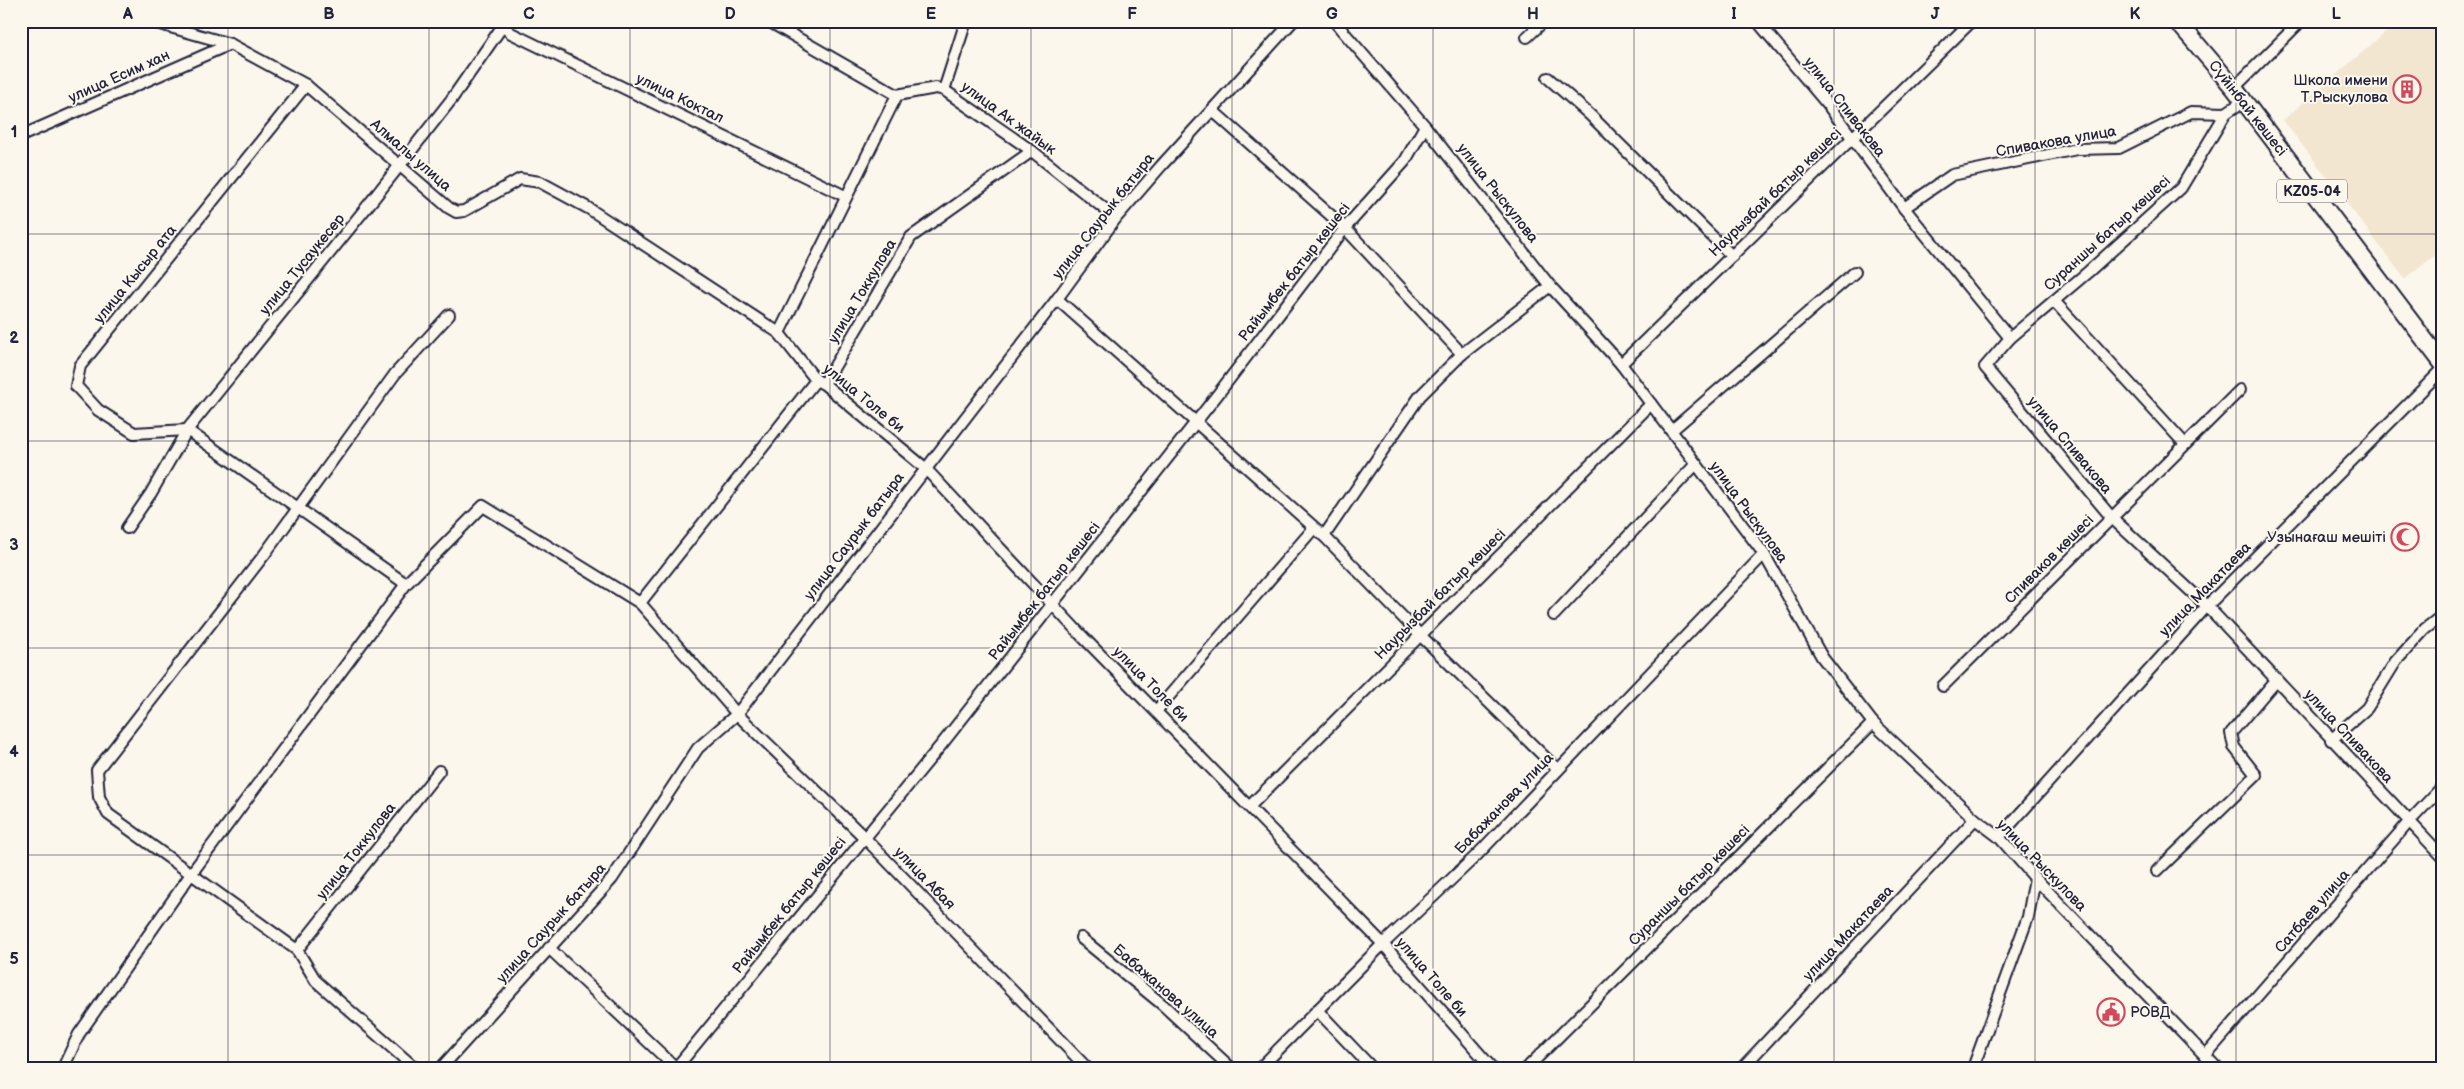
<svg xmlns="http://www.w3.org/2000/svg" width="2464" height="1089" font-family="'Balsamiq Sans',sans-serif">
<rect width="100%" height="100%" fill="#fbf7ec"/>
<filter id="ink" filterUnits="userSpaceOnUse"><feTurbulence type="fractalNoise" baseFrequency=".02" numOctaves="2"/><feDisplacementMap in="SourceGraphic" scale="10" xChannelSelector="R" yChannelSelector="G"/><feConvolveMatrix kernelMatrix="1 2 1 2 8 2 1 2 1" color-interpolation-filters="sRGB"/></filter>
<g filter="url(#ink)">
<path fill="#f2e6d0" d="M2399,21h44v228l-38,30 -122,-159z"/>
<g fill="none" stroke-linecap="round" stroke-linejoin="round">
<g stroke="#22223b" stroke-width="14">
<g id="street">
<path d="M149,21l81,23 76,41 143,123 7,4 8,-1 56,-32 20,3 48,26 191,125 37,47 8,4 101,84 155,166 303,310 109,124"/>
<path d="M768,21l129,74 39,-7 8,2 88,61 84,67"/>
<path d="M1334,21l91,105 125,160 71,78 143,190 58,103 51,66 102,96 24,18 36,41 182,190"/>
<path d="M1757,21l71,84 76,103 106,130 -25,29 127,151 95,88 236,251"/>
<path d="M502,26l9,7 334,163"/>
<path d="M1527,37l17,-16"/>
<path d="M1548,78l41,36 143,142"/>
<path d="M306,85l-226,281 -4,20 22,24 36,23 53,-3 219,154 77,-78 157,97 97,111 127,123 223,231"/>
<path d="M2234,88l67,-67"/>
<path d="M944,90l22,-69"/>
<path d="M1212,110l133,118 117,126"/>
<path d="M21,136l209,-92"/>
<path d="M1904,208l48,-33 125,-26 42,-1 72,-36 35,1 18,-12"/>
<path d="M1057,299l267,237 96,99 137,134"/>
<path d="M2054,301l131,143"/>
<path d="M779,333l118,-238"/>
<path d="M2010,338l78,-66 93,-84 45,-75"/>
<path d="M1621,364l351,-343"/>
<path d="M824,384l87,-147 121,-86"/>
<path d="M1671,431l184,-159"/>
<path d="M127,528l24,-35 36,-63 187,-232 77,-98 55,-79"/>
<path d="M1324,536l96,-140 42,-42 88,-68"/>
<path d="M640,603l176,-223"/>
<path d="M1554,615l142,-151"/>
<path d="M1943,686l297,-296"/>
<path d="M1157,710l157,-182"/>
<path d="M2331,740l36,-32 29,-47 29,-32 18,-14"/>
<path d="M1250,806l401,-402"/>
<path d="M1999,837l208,-231 236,-237"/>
<path d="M2157,871l99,-96 -22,-28 -3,-14 46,-54"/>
<path d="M1081,938l82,67 68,63"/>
<path d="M549,948l127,120"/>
<path d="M297,950l142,-179"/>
<path d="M1317,1010l55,58"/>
<path d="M2205,1056l204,-234 34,-36"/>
<path d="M63,1068l16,-34 112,-160 215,-290"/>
<path d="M415,1068l-99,-87 -19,-31 -189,-136 -9,-17 -2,-27 167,-215 131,-181 54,-59"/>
<path d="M441,1068l171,-189 86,-131 39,-34 320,-415 59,-81 45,-52 132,-145"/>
<path d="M676,1068l266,-324 276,-350 127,-166 60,-67 20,-35"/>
<path d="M1260,1068l123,-124 94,-89 287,-301"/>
<path d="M1527,1068l346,-345"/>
<path d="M1742,1068l233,-249"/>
<path d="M1973,1068l55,-151 7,-39"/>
</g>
</g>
<g stroke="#22223b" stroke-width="20">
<path id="primary" d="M2177,21l57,67 209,276"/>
</g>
<use href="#street" stroke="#fbf7ec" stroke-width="10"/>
<use href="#primary" stroke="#fbf7ec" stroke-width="16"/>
</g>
</g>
<path fill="none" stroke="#22223b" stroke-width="1" stroke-opacity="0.55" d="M228,21v1047M429,21v1047M630,21v1047M830,21v1047M1031,21v1047M1232,21v1047M1433,21v1047M1634,21v1047M1834,21v1047M2035,21v1047M2236,21v1047M21,234h2422M21,441h2422M21,648h2422M21,855h2422"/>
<defs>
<g id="building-ring" transform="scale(1.4375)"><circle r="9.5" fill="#fbf7ec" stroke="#d1495b" stroke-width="1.5"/><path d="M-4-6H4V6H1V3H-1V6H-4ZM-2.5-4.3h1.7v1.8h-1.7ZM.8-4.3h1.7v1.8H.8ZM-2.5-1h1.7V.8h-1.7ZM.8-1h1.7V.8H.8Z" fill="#d1495b"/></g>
<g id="mosque-ring" transform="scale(1.4375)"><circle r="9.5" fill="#fbf7ec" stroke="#d1495b" stroke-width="1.5"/><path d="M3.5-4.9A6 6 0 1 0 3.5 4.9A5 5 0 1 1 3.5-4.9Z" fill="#d1495b"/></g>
<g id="civic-ring" transform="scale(1.4375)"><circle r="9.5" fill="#fbf7ec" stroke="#d1495b" stroke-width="1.5"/><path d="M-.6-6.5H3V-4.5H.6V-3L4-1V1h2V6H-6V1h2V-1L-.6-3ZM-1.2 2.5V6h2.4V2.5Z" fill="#d1495b"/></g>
</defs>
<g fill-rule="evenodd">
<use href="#building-ring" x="2407" y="89"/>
<use href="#mosque-ring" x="2405" y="537"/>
<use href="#civic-ring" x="2111" y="1012"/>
</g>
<g text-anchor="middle" stroke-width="4" stroke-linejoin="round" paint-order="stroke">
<rect fill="#fbf7ec" stroke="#636270" stroke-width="1" x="2277" y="179.5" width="70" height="23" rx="4"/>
<g font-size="14" font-weight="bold" fill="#22223b">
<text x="2312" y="196">KZ05-04</text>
</g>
<g font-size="15" fill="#22223b" stroke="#fbf7ec">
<text transform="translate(119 76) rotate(-24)" y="5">улица Есим хан</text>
<text transform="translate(680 98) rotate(26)" y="5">улица Коктал</text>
<text transform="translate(1845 107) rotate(52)" y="5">улица Спивакова</text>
<text transform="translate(2248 108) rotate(52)" y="5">Сүйінбай көшесі</text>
<text transform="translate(1009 118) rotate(36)" y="5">улица Ак жайык</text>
<text transform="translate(2056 141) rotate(-10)" y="5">Спивакова улица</text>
<text transform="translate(411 155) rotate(41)" y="5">Алмалы улица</text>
<text transform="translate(1775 192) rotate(-44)" y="5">Наурызбай батыр көшесі</text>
<text transform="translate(1498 193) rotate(52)" y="5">улица Рыскулова</text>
<text transform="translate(1103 216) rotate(-52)" y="5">улица Саурык батыра</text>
<text transform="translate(2107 233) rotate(-42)" y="5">Сураншы батыр көшесі</text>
<text transform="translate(302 264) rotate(-51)" y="5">улица Тусаукесер</text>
<text transform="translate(1294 272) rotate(-52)" y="5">Райымбек батыр көшесі</text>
<text transform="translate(135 274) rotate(-51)" y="5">улица Кысыр ата</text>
<text transform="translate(862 291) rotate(-59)" y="5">улица Токкулова</text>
<text transform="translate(864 398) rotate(39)" y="5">улица Толе би</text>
<text transform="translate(2070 445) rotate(50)" y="5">улица Спивакова</text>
<text transform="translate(1749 512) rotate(54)" y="5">улица Рыскулова</text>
<text transform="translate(854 536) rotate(-53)" y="5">улица Саурык батыра</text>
<text transform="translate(2049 559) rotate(-45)" y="5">Спиваков көшесі</text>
<text transform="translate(2205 589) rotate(-46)" y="5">улица Макатаева</text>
<text transform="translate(1044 591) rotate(-52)" y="5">Райымбек батыр көшесі</text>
<text transform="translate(1440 594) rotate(-45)" y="5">Наурызбай батыр көшесі</text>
<text transform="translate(1151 684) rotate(45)" y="5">улица Толе би</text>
<text transform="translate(2349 736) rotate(47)" y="5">улица Спивакова</text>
<text transform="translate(1504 803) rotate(-46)" y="5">Бабажанова улица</text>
<text transform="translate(356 851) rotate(-52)" y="5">улица Токкулова</text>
<text transform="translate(2042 865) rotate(46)" y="5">улица Рыскулова</text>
<text transform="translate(925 878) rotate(46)" y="5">улица Абая</text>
<text transform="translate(1689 885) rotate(-45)" y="5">Сураншы батыр көшесі</text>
<text transform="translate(789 905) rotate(-51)" y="5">Райымбек батыр көшесі</text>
<text transform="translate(2312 911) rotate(-49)" y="5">Сатбаев улица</text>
<text transform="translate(551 923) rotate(-48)" y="5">улица Саурык батыра</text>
<text transform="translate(1848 933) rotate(-47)" y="5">улица Макатаева</text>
<text transform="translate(1432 977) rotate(49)" y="5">улица Толе би</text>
<text transform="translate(1166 991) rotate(41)" y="5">Бабажанова улица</text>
</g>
<g font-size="15" fill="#22223b" stroke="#fbf7ec" text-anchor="end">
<text x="2388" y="85">Школа имени<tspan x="2388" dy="17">Т.Рыскулова</tspan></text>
<text x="2386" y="542">Узынағаш мешіті</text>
<text x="2130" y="1017" text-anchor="start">РОВД</text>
</g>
</g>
<rect width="2464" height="1089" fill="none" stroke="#fbf7ec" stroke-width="55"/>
<rect x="28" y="28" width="2408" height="1034" fill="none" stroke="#22223b" stroke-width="2"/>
<g font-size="16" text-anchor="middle" font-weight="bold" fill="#22223b">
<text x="128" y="19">A</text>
<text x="329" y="19">B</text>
<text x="529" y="19">C</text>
<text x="730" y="19">D</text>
<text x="931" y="19">E</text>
<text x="1132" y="19">F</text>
<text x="1332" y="19">G</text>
<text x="1533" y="19">H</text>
<text x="1734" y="19">I</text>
<text x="1935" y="19">J</text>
<text x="2135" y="19">K</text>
<text x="2336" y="19">L</text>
<text x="14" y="137">1</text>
<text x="14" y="343">2</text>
<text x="14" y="550">3</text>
<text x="14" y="757">4</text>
<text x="14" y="964">5</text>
</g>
</svg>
